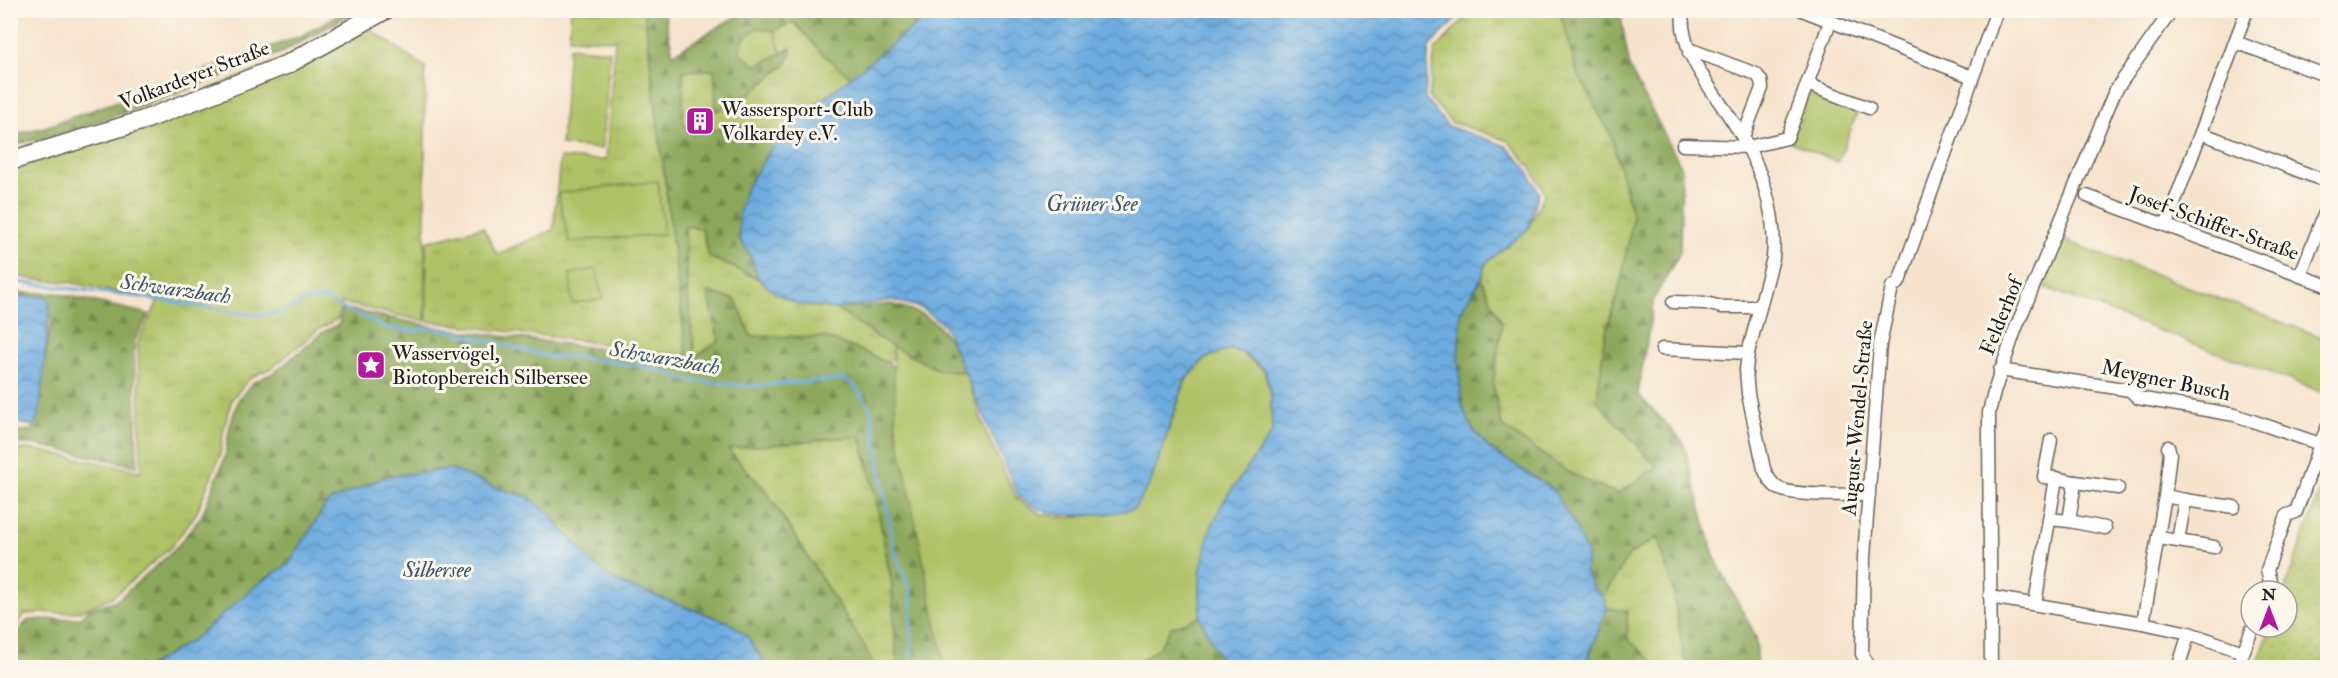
<svg xmlns="http://www.w3.org/2000/svg" width="2338" height="678" font-family="'IM FELL Double Pica',serif">
<defs>
<pattern id="grass-tufts" width="24" height="20" patternUnits="userSpaceOnUse" patternTransform="scale(1.5)"><rect width="24" height="20" fill="#afc165"/><path d="M3 7l-1-3M5 7V3M7 7l1-3M15 17l-1-3M17 17v-4M19 17l1-3" fill="none" stroke="#96a557"/></pattern>
<pattern id="forest-firs" width="22" height="20" patternUnits="userSpaceOnUse" patternTransform="scale(1.5)"><rect width="22" height="20" fill="#8ba75a"/><path d="M5 1l3.5 6h-7zM16 11l3.5 6h-7z" fill="#71874a"/></pattern>
<pattern id="garden-dots" width="8" height="8" patternUnits="userSpaceOnUse" patternTransform="scale(1.5)"><rect width="8" height="8" fill="#afc165"/><path d="M2 2h.1M6 6h.1" fill="none" stroke="#96a557" stroke-width="1.8" stroke-linecap="round"/></pattern>
<pattern id="water-waves" width="16" height="10" patternUnits="userSpaceOnUse" patternTransform="scale(1.5)"><rect width="16" height="10" fill="#6dace0"/><path d="M0 5q4-4 8 0t8 0" fill="none" stroke="#598bb5"/></pattern>
</defs>
<rect width="100%" height="100%" fill="#fbf7ec"/>
<filter id="ink" filterUnits="userSpaceOnUse"><feTurbulence type="fractalNoise" baseFrequency=".0167" numOctaves="2"/><feDisplacementMap in="SourceGraphic" scale="12" xChannelSelector="R" yChannelSelector="G"/><feConvolveMatrix kernelMatrix="1 2 1 2 8 2 1 2 1" color-interpolation-filters="sRGB"/></filter>
<filter id="wash" filterUnits="userSpaceOnUse"><feTurbulence type="fractalNoise" baseFrequency=".008" numOctaves="4" result="noise"/><feDisplacementMap in="SourceGraphic" scale="24" xChannelSelector="R" yChannelSelector="G"/><feGaussianBlur stdDeviation="1.35" result="paint"/><feColorMatrix in="noise" values="0 0 0 0 0 0 0 0 0 0 0 0 0 0 0 0 0 1.4 0 .05"/><feComposite in="paint" operator="in"/></filter>
<g filter="url(#wash)">
<rect width="100%" height="100%" fill="#f6e3cc"/>
<g fill="url(#grass-tufts)" stroke="#666e40" stroke-width="1.5">
<path d="M571,11h73l43,347 -43,-9 -217,-28 -1,-79 57,-15 14,27 56,-24 7,-72 46,2 9,-120 -46,-2z"/>
<path d="M1471,11h89l17,61 35,66 21,80 -13,67 -16,54 54,128 -40,27 -47,-20 -69,-48 -9,-42 9,-61 -21,-44 4,-16 43,-34 17,-36 -16,-28 -21,-24 -57,-19 -22,-25 6,-47z"/>
<path d="M794,22l29,32 28,23 -42,33 -37,38 -27,-23 -52,10 -10,-12v-52l31,-1 25,33 46,-38 6,-10 -1,-7 -9,5 -7,-22z"/>
<path d="M367,27l58,40v254l-83,-18 -4,16 -19,10 -46,38 -23,11 -18,21 -8,29 -4,28 -24,58 -25,33 -57,49 -36,16 -53,2 -14,16v-181h20l110,22 -3,-129 20,-41 -90,-19 -32,-2 -25,-5v-108z"/>
<path d="M685,226l17,3 7,28 50,22 16,14 23,11 38,5 57,38v10l-5,6 -28,-13 -38,-13 -71,-1 -15,-36 -27,-8 10,49 -24,16 -7,-60z"/>
<path d="M860,436l13,48 19,101 5,82h-23l-9,-20 -97,-153 -41,-46z"/>
<path d="M1658,537l15,53 11,70 19,7h-45l-30,-28 -1,-28 -20,-3 -4,-12 27,-42z"/>
</g>
<g fill="url(#forest-firs)" stroke="#54623b" stroke-width="1.5">
<path d="M345,11h12l-74,41 -37,15 -111,42 -69,24 -55,13v-11l34,-8 256,-91z"/>
<path d="M644,11h20l9,43 72,-43h190l-84,66 -28,-23 -29,-32 -20,9 -16,-3 -19,24 17,14 35,-18v7l-6,10 -46,38 -23,8 -2,-41 -31,1v52l10,11 52,-9 27,23 -26,40 -7,50 11,17 9,24 -50,-22 -7,-28 -17,-3 3,71 7,60 24,-16 -11,-49 28,8 15,36 71,1 38,13 28,13 40,32 42,-8 18,50 29,62 25,16 26,3 44,-5 22,-4 -120,158h-117l-5,-82 -19,-101 -13,-48 -132,13 40,45 97,153 9,20h-107l-8,-14 -31,-31 -109,-39 -15,-9 -42,-44 -10,-14 -23,-19 -22,-6 -58,-22 -64,8 -57,25 -39,62 -30,19 -65,56 -46,28 -137,1c0,-25 -1,-31 17,-48l51,-2 10,-9 28,-9 57,-50 27,-33 24,-60 4,-28 9,-29 15,-18 22,-10 48,-40 16,-8 4,-16 97,20 202,26 42,9 2,-11z"/>
<path d="M1560,11h60l10,58 52,99 -2,85 -26,45 -16,96 45,48 31,114 42,81 2,30h-55l-19,-7 -11,-70 -15,-53 -28,17 -27,42 -10,-8 -8,-17 2,-16 -34,-66 -63,-40 -17,-19 -11,-24 -4,-48 3,-47 20,-32 21,44 -9,61 9,42 69,48 47,20 39,-27 -60,-66 7,-62 16,-54 13,-67 -21,-80 -35,-66z"/>
<path d="M11,293h45l93,21 -15,28 3,124 -105,-22h-21l-1,-11 22,-3 20,-111 -10,-14h-31z"/>
<path d="M892,304c51,14 51,25 75,69l-27,-2 -47,-24 -57,-38z"/>
<path d="M1607,608l20,3 1,28 30,28 -89,1 4,-9 14,4z"/>
<path d="M1200,617l24,50 -92,1 28,-22 11,-19z"/>
</g>
<g fill="#afc165" stroke="#666e40" stroke-width="1.5">
<path d="M758,28l16,3 7,22 -25,13 -17,-14 5,-14z"/>
<path d="M569,47l41,4 -8,98 -41,-4z"/>
<path d="M1810,93l48,18 -20,51 -47,-20z"/>
<path d="M658,181l6,53 -95,8 -11,-49z"/>
<path d="M2064,240l263,99v55l-283,-107z"/>
<path d="M597,269l5,30 -30,5 -2,-30z"/>
<path d="M893,347l47,24 27,2 3,14 18,50 29,62 25,16 26,3 44,-5 22,-5 16,-24 36,-104 19,-21 24,-10 13,4 22,18 7,25 1,37 -49,69 -13,28 -10,43v44l-29,10 -11,19 -28,21h-187l-49,-240z"/>
</g>
<path fill="url(#garden-dots)" stroke="#666e40" stroke-width="1.5" d="M2327,471l1,177 -6,19h-66l15,-40h16v-36h-3z"/>
<g fill="url(#water-waves)" stroke="#44647e" stroke-width="1.5">
<path d="M935,10l529,1 -35,36 -4,51 23,28 58,20 19,20 14,26 -11,37 -42,34 -5,16 -20,32 -3,47 4,48 11,24 17,19 63,40 23,39 11,27 -2,16 8,17 10,8 4,12 -21,55 -13,-4 -4,9 -345,-1 -24,-50v-44l10,-43 13,-28 49,-69 -1,-37 -6,-26 -23,-18 -13,-3 -25,10 -19,21 -35,104 -16,25c-30,6 -61,10 -90,2 -9,-2 -17,-10 -25,-14l-75,-172 -23,-17 -29,-8 -56,9 -38,-5 -23,-11 -16,-14 -9,-24 -11,-17v-26l7,-24 26,-40 37,-38z"/>
<path d="M10,296l38,1 2,11 -11,106 -5,12 -23,-4z"/>
<path d="M449,469l58,22 22,6 23,19 10,14 42,44 15,9 109,39 19,14 20,31h-619l46,-28 65,-56 30,-19 39,-62 57,-25z"/>
</g>
<g fill="none" stroke-linecap="round" stroke-linejoin="round">
<path stroke="#6dace0" stroke-width="3" d="M10,281l145,18 100,16 24,-2 29,-13 16,-1 63,29 26,3 16,-3 17,2 105,27 19,-1 67,10 29,6 20,8 63,6 96,-7 12,9 14,22 23,140 17,42v76"/>
</g>
</g>
<g filter="url(#ink)">
<g fill="none" stroke-linecap="round" stroke-linejoin="round">
<g stroke="#68625a" stroke-width="15">
<g id="minor">
<path d="M1683,10c-6,46 39,90 60,128 20,36 34,78 30,120l-25,95 -2,17 2,24 16,75c3,7 7,15 14,19 15,9 71,6 91,7"/>
<path d="M1802,10l170,67"/>
<path d="M2235,42l93,34"/>
<path d="M1689,53l5,-2 62,23 5,6 1,8 -19,49"/>
<path d="M1807,84l62,24"/>
<path d="M2201,133l127,49"/>
<path d="M1683,145l65,2 39,-9 43,-116"/>
<path d="M2087,196l241,90"/>
<path d="M2166,225l81,-215"/>
<path d="M2300,276l28,-71"/>
<path d="M1673,302l32,1 17,4h38"/>
<path d="M1662,349l86,4"/>
<path d="M2000,370l130,20 8,8 97,17 85,29 -24,68 -9,3 -20,55 3,11 -4,10"/>
<path d="M2051,440l-7,37 12,1"/>
<path d="M2320,444l8,-18"/>
<path d="M2075,482l43,6"/>
<path d="M2165,496l5,-43 -2,-6"/>
<path d="M2185,500l49,7"/>
<path d="M2069,521l36,7"/>
<path d="M2178,541l36,6"/>
<path d="M1990,597l153,26 46,10 54,19"/>
<path d="M2035,604l21,-126 19,4 -6,39 -20,-2"/>
<path d="M2143,623l22,-127 20,4 -7,41 -19,-3"/>
<path d="M1870,668l-8,-14 2,-97 16,-213 12,-57 7,-5 98,-272"/>
<path d="M1991,668l-2,-238v-18l6,-23 20,-59 100,-239 57,-81"/>
<path d="M2178,668l11,-35"/>
<path d="M2237,668l16,-41"/>
</g>
</g>
<g stroke="#68625a" stroke-width="21">
<path id="secondary" d="M10,161l134,-41 144,-56 97,-54"/>
</g>
<use href="#minor" stroke="#fff" stroke-width="12"/>
<use href="#secondary" stroke="#fff" stroke-width="18"/>
</g>
</g>
<defs>
<g id="building-square" transform="scale(1.5)"><rect x="-9" y="-9" width="18" height="18" rx="4" fill="#b5179e" stroke="#fbf7ec"/><path d="M-4-6H4V6H1V3H-1V6H-4ZM-2.5-4.3h1.7v1.8h-1.7ZM.8-4.3h1.7v1.8H.8ZM-2.5-1h1.7V.8h-1.7ZM.8-1h1.7V.8H.8Z" fill="#fff"/></g>
<g id="sight-square" transform="scale(1.5)"><rect x="-9" y="-9" width="18" height="18" rx="4" fill="#b5179e" stroke="#fbf7ec"/><path d="M0-6L1.8-2.2L6-1.7L2.9 1.2L3.7 5.4L0 3.3L-3.7 5.4L-2.9 1.2L-6-1.7L-1.8-2.2Z" fill="#fff"/></g>
</defs>
<g fill-rule="evenodd">
<use href="#building-square" x="700" y="121"/>
<use href="#sight-square" x="371" y="365"/>
</g>
<g text-anchor="middle" stroke-width="6" stroke-linejoin="round" paint-order="stroke">
<g font-size="21" fill="#1c1c1c" stroke="#fbf7ec">
<text transform="translate(194 75) rotate(-21)" y="7">Volkardeyer Straße</text>
<text transform="translate(2214 223) rotate(20)" y="7">Josef-Schiffer-Straße</text>
<text transform="translate(2001 316) rotate(-68)" y="7">Felderhof</text>
<text transform="translate(2166 380) rotate(12)" y="7">Meygner Busch</text>
<text transform="translate(1857 418) rotate(-85)" y="7">August-Wendel-Straße</text>
</g>
<g font-size="21" fill="#1c1c1c" stroke="#fbf7ec" text-anchor="start">
<text x="721" y="116">Wassersport-Club<tspan x="721" dy="24">Volkardey e.V.</tspan></text>
<text x="392" y="360">Wasservögel,<tspan x="392" dy="24">Biotopbereich Silbersee</tspan></text>
</g>
<g font-size="22" font-style="italic" fill="#3c566a" stroke="#fbf7ec">
<text x="1092" y="211">Grüner See</text>
<text transform="translate(176 288) rotate(8)" y="8">Schwarzbach</text>
<text transform="translate(665 357) rotate(10)" y="8">Schwarzbach</text>
<text x="437" y="577">Silbersee</text>
</g>
</g>
<rect width="2338" height="678" fill="none" stroke="#fbf7ec" stroke-width="36"/>
<g transform="translate(2269 609)"><circle r="28" fill="#fbf7ec" stroke="#a29f99" stroke-width="1.5"/>
<path d="M0-4.5L10 22L0 15L-10 22Z" fill="#b5179e"/>
<text y="-9" font-size="16" font-weight="bold" text-anchor="middle" fill="#1c1c1c">N</text>
</g>
</svg>
